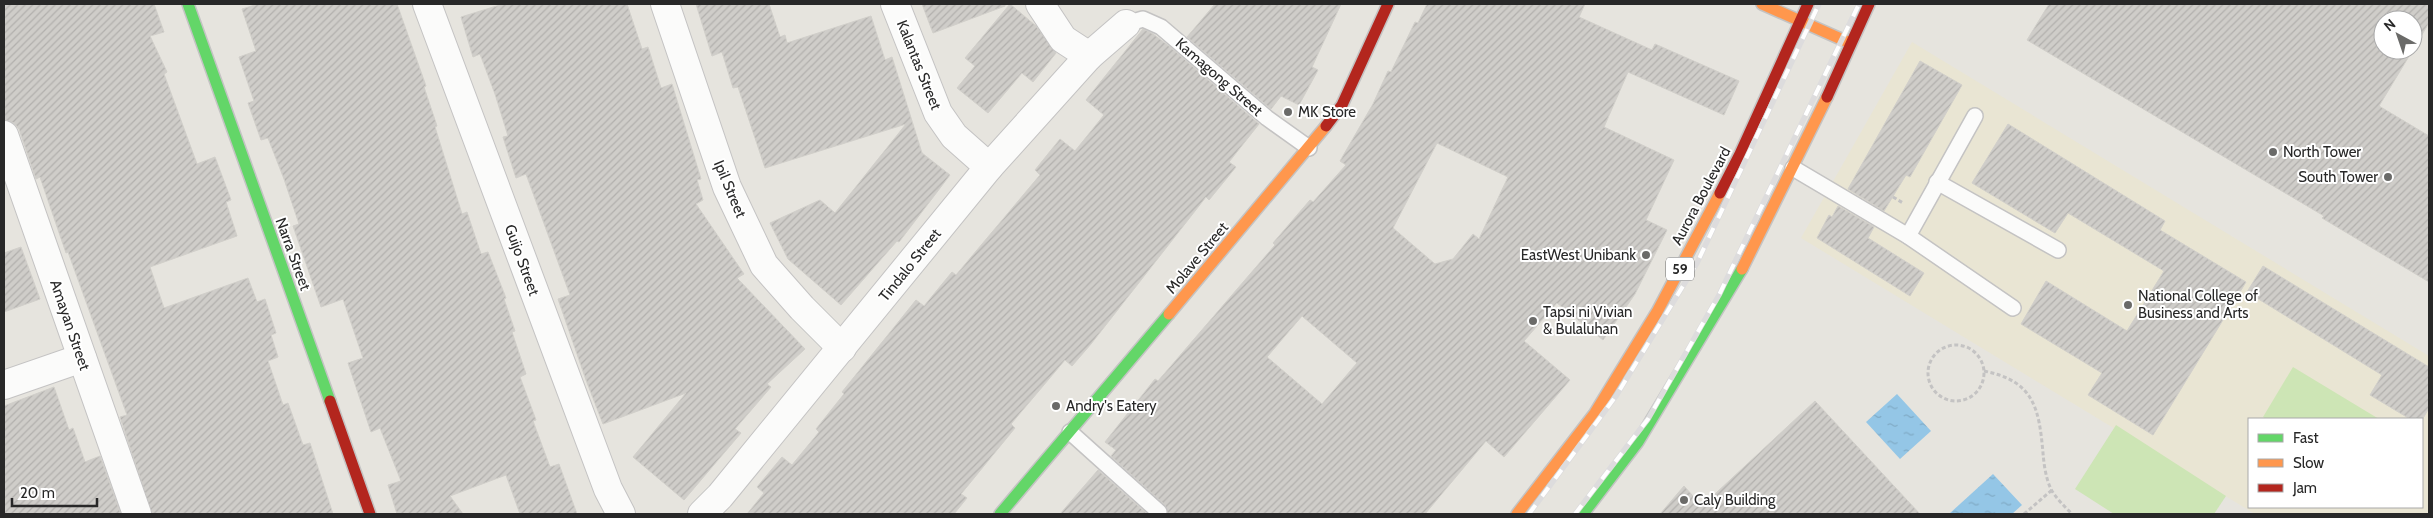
<svg xmlns="http://www.w3.org/2000/svg" width="2433" height="518" font-family="Cabin,sans-serif">
<defs>
<pattern id="water-ripples" width="26" height="14" patternUnits="userSpaceOnUse" patternTransform="scale(1.25)"><rect width="26" height="14" fill="#94c6e6"/><path d="M2 4q2-2 4 0t4 0M15 11q2-2 4 0t4 0" fill="none" stroke="#80aac5"/></pattern>
<pattern id="building-hatch" width="6" height="6" patternUnits="userSpaceOnUse" patternTransform="scale(1.25)"><rect width="6" height="6" fill="#cfcdc9"/><path d="M-1 1l2-2M0 6l6-6M5 7l2-2" fill="none" stroke="#b2b0ad"/></pattern>
</defs>
<rect width="100%" height="100%" fill="#e6e4de"/>
<path fill="#e9e5d3" fill-rule="evenodd" d="M1912,42l517,314v158h-174l-454,-276zM2249,419h173v88h-173z"/>
<g fill="#cde5b5">
<path d="M2293,367l86,52h-113l-3,-2z"/>
<path d="M2116,425l110,71 -12,18h-100l-39,-25z"/>
</g>
<g fill="url(#water-ripples)">
<path d="M1897,394l34,37 -31,28 -34,-37z"/>
<path d="M1993,474l29,31 -10,9h-63z"/>
</g>
<g fill="url(#building-hatch)" stroke="#d1cfca" fill-rule="evenodd">
<path d="M4,4h150l10,28 -14,4 17,36 -3,2 33,90 18,-7 16,43 -5,2 11,34 -87,31 14,41 84,-30 9,24 8,-3 11,34 -5,2 7,22 -10,4 15,44 5,-2 15,42 7,-2 23,71h-181l-32,-97 7,-2 -59,-163 -2,1 -26,-76 -4,2 -17,-50 -5,-6 -10,-3z"/>
<path d="M258,4h139l29,82 -2,1 13,39 -2,1 27,87 5,-2 14,42 7,-2 18,46 -2,1 11,32 -3,1 14,42 -6,3 16,43 -3,1 17,46 9,-3 18,50h-57l-14,-39 -56,21 13,18h-66l-9,-29 13,-4 -21,-53 -9,4 -23,-69 15,-5 -20,-59 -22,8 -28,-81 6,-2 -15,-45 -16,-41 -7,2 -13,-37 6,-2 -15,-44 17,-6 -14,-42z"/>
<path d="M503,4h124l15,45 6,-2 13,41 11,-4 29,95 -4,1 6,20 -7,4 48,70 -7,4 68,71 -38,35 4,3 -36,42 6,4 -57,67 -51,-43 53,-64 -83,31 -17,-44 -28,-81 12,-4 -44,-121 -10,4 -13,-41 5,-1 -13,-42 -15,-40 -7,3 -12,-40z"/>
<path d="M696,4h73l11,33 5,-2 2,8 84,-27 14,44 7,-3 30,96 28,22 -51,67 -2,-1 -56,64 -53,-46 -18,-36 50,-23 15,13 71,-89 -141,44 -27,-81 -5,1 -11,-36 -10,4z"/>
<path d="M922,4h83v2l-72,27z"/>
<path d="M1010,4l26,22 20,27 -23,29 -11,-9 -34,40 -31,-25 18,-22 -10,-8z"/>
<path d="M1215,4h126l-29,63 6,3 -19,35 -18,-9 -10,13 -84,-72z"/>
<path d="M1427,4h158l-6,13 73,33 3,-6 84,37 -15,34 -96,-43 -24,55 70,33 -28,60 21,10 -32,64 -32,46 -46,-37 -33,38 46,39 -66,77 -18,-16 -61,73h-257l-3,-9 -54,-49 5,-6 -11,-8 50,-63 3,2 117,-136 -2,-2 37,-43 3,2 33,-37 -6,-4 33,-57 15,-33 3,1 24,-50 3,1zM1437,143l71,34 -29,62 -6,-5 -20,25 -18,5 -42,-36zM1302,316l55,47 -35,41 -55,-47z"/>
<path d="M2049,4h380v19l-50,83 50,30v146l-107,-64 2,-2 -297,-176zM2383,20h30v30h-30z"/>
<path d="M1143,29l10,5 17,13 89,77 -30,38 7,5 -27,33 -3,-3 -115,147 -19,22 -7,-6 -54,64 4,4 -54,66 6,4 -13,16h-207l17,-21 -7,-6 25,-30 10,8 27,-33 -3,-3 28,-35 -2,-2 74,-92 8,6 28,-34 4,3 84,-100 -5,-5 25,-31 15,12 29,-36 -18,-15z"/>
<path d="M1920,61l42,24 -52,92 -4,-2 -22,36 -36,-22z"/>
<path d="M2008,124l157,97 -5,9 86,52 -93,153 -65,-40 14,-22 -81,-49 25,-43 81,50 37,-60 -96,-58 -13,20 -83,-50z"/>
<path d="M1838,206l36,21 -6,11 56,35 -14,23 -93,-58 12,-23 3,2z"/>
<path d="M21,247l19,52 -36,13v-59z"/>
<path d="M2263,266l166,101v41l-7,12 -12,-1 -40,-24 12,-20 -135,-83z"/>
<path d="M54,387l15,43 4,-2 12,34 15,-6 21,58h-117v-108z"/>
<path d="M1815,401l105,113h-260l24,-28 18,20z"/>
<path d="M1098,470l49,44h-87z"/>
</g>
<g fill="none" stroke-linecap="round" stroke-linejoin="round">
<g stroke="#c4c3c3" stroke-width="18">
<g id="lane">
<path d="M1126,24l17,-5 18,8 106,91 42,30"/>
<path d="M1793,168l115,68 105,72"/>
<path d="M1937,182l121,68"/>
<path d="M1908,236l67,-120"/>
<path d="M1070,432l89,80"/>
</g>
</g>
<g stroke="#c4c3c3" stroke-width="30">
<g id="street">
<path d="M427,4l181,485 13,25"/>
<path d="M665,4l62,183 37,78 38,43 40,40"/>
<path d="M895,4l43,109 16,23 35,31"/>
<path d="M1040,4l23,35 26,17"/>
<path d="M4,135l133,379"/>
<path d="M4,385l78,-27"/>
<path d="M702,514l18,-18 269,-329 100,-111 37,-32"/>
</g>
</g>
<g stroke="#c4c3c3" stroke-width="14">
<g id="fast">
<path d="M188,4l142,397"/>
<path d="M1000,514l169,-200"/>
<path d="M1583,514l55,-72 104,-173"/>
</g>
</g>
<g stroke="#c4c3c3" stroke-width="14">
<g id="slow">
<path d="M1762,4l88,39"/>
<path d="M1742,269l85,-172"/>
<path d="M1169,314l157,-188"/>
<path d="M1517,514l78,-101 62,-101 63,-119"/>
</g>
</g>
<g stroke="#c4c3c3" stroke-width="14">
<g id="jam">
<path d="M1827,97l42,-93"/>
<path d="M1326,126l16,-21 46,-101"/>
<path d="M1720,193l20,-39 68,-150"/>
<path d="M330,401l40,113"/>
</g>
</g>
<g stroke="#c4c3c3" stroke-width="3" stroke-dasharray="4 2.5" stroke-linecap="butt">
<path d="M1893,197l10,6"/>
<circle cx="1956" cy="373" r="28"/>
<path d="M1984,371c50,10 55,37 59,82 1,12 3,27 9,38 5,8 13,16 20,23"/>
<path d="M2024,514l28,-24"/>
</g>
<use href="#lane" stroke="#fbfbfa" stroke-width="15"/>
<use href="#street" stroke="#fbfbfa" stroke-width="28"/>
<use href="#fast" stroke="#63d668" stroke-width="11"/>
<use href="#slow" stroke="#ff974d" stroke-width="11"/>
<use href="#jam" stroke="#b3261e" stroke-width="11"/>
<g stroke="#dddcdd" stroke-width="5.5">
<g id="rail">
<path d="M1529,514l87,-118 81,-133 122,-259"/>
<path d="M1575,514l73,-95 71,-124 140,-291"/>
</g>
</g>
<use href="#rail" stroke="#fff" stroke-width="4" stroke-dasharray="11" stroke-linecap="butt"/>
</g>
<g fill="#6a6a68" stroke="#fff" stroke-width="2">
<circle cx="1288" cy="112" r="5"/>
<circle cx="2273" cy="152" r="5"/>
<circle cx="2388" cy="177" r="5"/>
<circle cx="1646" cy="255" r="5"/>
<circle cx="2128" cy="305" r="5"/>
<circle cx="1533" cy="321" r="5"/>
<circle cx="1056" cy="406" r="5"/>
<circle cx="1684" cy="500" r="5"/>
</g>
<g text-anchor="middle" stroke-width="4" stroke-linejoin="round" paint-order="stroke">
<rect fill="#fff" stroke="#686868" stroke-width="1" x="1666" y="257.5" width="28" height="23" rx="4"/>
<g font-size="14" font-weight="bold" fill="#282828">
<text x="1680" y="274">59</text>
</g>
<g font-size="15" fill="#282828" stroke="#fff">
<text transform="translate(919 65) rotate(68)" y="5">Kalantas Street</text>
<text transform="translate(1219 77) rotate(41)" y="5">Kamagong Street</text>
<text transform="translate(730 189) rotate(67)" y="5">Ipil Street</text>
<text transform="translate(1701 196) rotate(-62)" y="5">Aurora Boulevard</text>
<text transform="translate(293 254) rotate(70)" y="5">Narra Street</text>
<text transform="translate(1197 258) rotate(-50)" y="5">Molave Street</text>
<text transform="translate(522 260) rotate(70)" y="5">Guijo Street</text>
<text transform="translate(910 265) rotate(-51)" y="5">Tindalo Street</text>
<text transform="translate(70 325) rotate(71)" y="5">Amayan Street</text>
</g>
<g font-size="15" fill="#282828" stroke="#fff" text-anchor="start">
<text x="1298" y="117">MK Store</text>
<text x="2283" y="157">North Tower</text>
<text x="2378" y="182" text-anchor="end">South Tower</text>
<text x="1636" y="260" text-anchor="end">EastWest Unibank</text>
<text x="2138" y="301">National College of<tspan x="2138" dy="17">Business and Arts</tspan></text>
<text x="1543" y="317">Tapsi ni Vivian<tspan x="1543" dy="17">&amp; Bulaluhan</tspan></text>
<text x="1066" y="411">Andry's Eatery</text>
<text x="1694" y="505">Caly Building</text>
</g>
</g>
<rect width="2433" height="518" fill="none" stroke="#282828" stroke-width="10"/>
<rect x="2248" y="418" width="175" height="90" fill="#ffffff" stroke="#a9a9a9"/>
<rect x="2258" y="434" width="25" height="8" fill="#63d668" stroke="#a9a9a9"/>
<text x="2293" y="443" font-size="15" fill="#282828">Fast</text>
<rect x="2258" y="459" width="25" height="8" fill="#ff974d" stroke="#a9a9a9"/>
<text x="2293" y="468" font-size="15" fill="#282828">Slow</text>
<rect x="2258" y="484" width="25" height="8" fill="#b3261e" stroke="#a9a9a9"/>
<text x="2293" y="493" font-size="15" fill="#282828">Jam</text>
<g transform="translate(2398 35) rotate(320)"><circle r="24" fill="#ffffff" stroke="#a9a9a9"/>
<path d="M0-4L9 19L0 12L-9 19Z" fill="#6a6a68"/>
<text y="-8" font-size="14" font-weight="bold" text-anchor="middle" fill="#282828">N</text>
</g>
<path d="M12 498v8h85v-8" fill="none" stroke="#282828" stroke-width="2.5"/>
<text x="20" y="498" font-size="15" fill="#282828" stroke="#ffffff" stroke-width="4" paint-order="stroke">20 m</text>
</svg>
